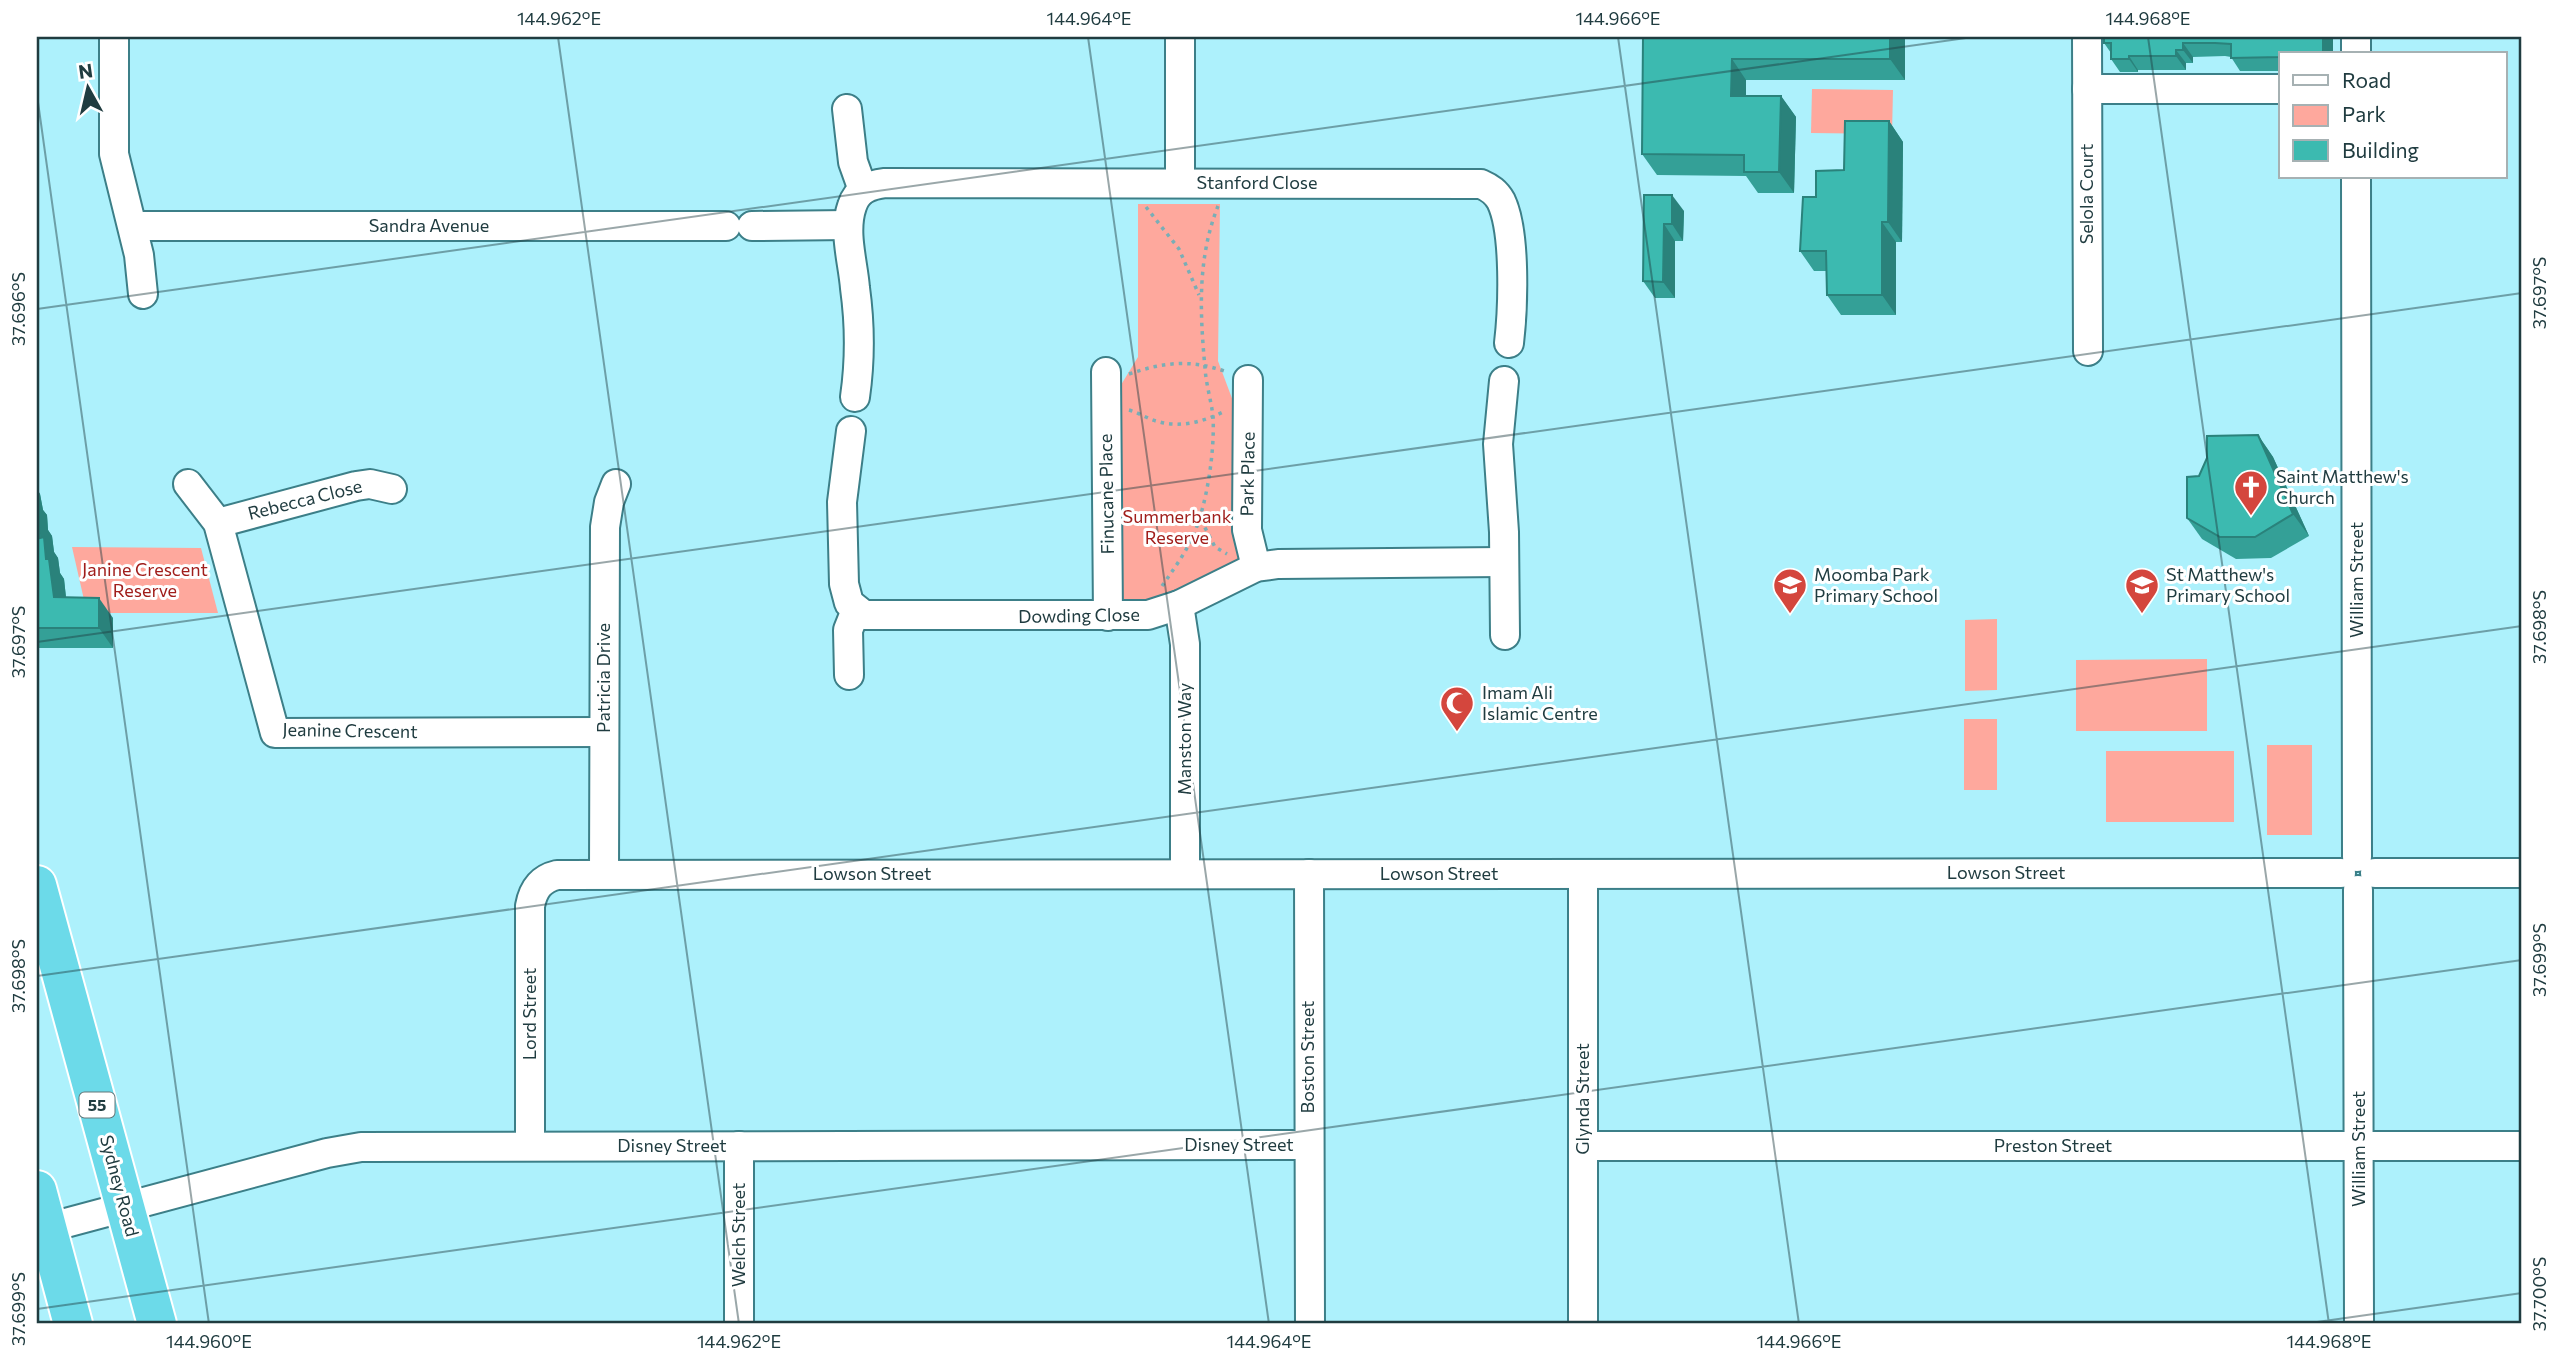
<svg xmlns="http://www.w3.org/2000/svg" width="2559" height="1361" font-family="Commissioner,sans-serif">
<rect width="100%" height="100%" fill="#adf1fc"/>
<g fill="#fea89d">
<path d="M1812,89l81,1 -1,44 -81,-1z"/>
<path d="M1138,204h82l-2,157 21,56 3,144c-31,18 -90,61 -124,38l-5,-201 25,-41z"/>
<path d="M72,547l129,1 17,65h-131z"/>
<path d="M1997,619v71l-32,1v-71z"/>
<path d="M2207,659v72h-131v-71z"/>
<rect x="1964" y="719" width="33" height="71"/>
<rect x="2267" y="745" width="45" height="90"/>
<rect x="2106" y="751" width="128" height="71"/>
</g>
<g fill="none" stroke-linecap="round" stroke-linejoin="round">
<g stroke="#3c7f88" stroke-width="32">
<g id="minor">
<path d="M114,37v117l25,101 4,39"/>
<path d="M1180,37v146"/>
<path d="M2087,37l1,314"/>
<path d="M2356,37v17"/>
<path d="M2087,89h194"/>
<path d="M847,109l6,53 10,28"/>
<path d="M2356,177l1,680"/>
<path d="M133,226h593"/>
<path d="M752,226l96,-1"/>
<path d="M1106,372l2,244"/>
<path d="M1248,380l-1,150 9,37"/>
<path d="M1504,381l-6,63 6,88 1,103"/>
<path d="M855,397c5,-35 5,-73 0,-109 -2,-26 -12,-56 -3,-82 5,-16 17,-21 33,-23l596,1c9,4 15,8 20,17 15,31 12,108 8,142"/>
<path d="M851,431l-9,71 2,82 5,19 15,12h284l31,-10 77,-38 22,-3 225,-2"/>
<path d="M188,484l30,39 57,210 329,-1"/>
<path d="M218,523l138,-37 14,-2 22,5"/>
<path d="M1179,605l6,39v230"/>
<path d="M849,675l-1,-45 8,-20"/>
<path d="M2375,873h147"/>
<path d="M604,874l1,-347 4,-25 7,-18"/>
<path d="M1309,874l1,450"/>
<path d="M1583,875v449"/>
<path d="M2358,890l1,434"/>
<path d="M530,1146v-240c3,-16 10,-27 27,-31l1784,-2"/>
<path d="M1583,1146h939"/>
<path d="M47,1228l280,-75 34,-6 947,-2"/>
<path d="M739,1324v-178"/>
</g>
</g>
<g stroke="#fff" stroke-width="42">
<g id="highway">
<path d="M37,885l120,439"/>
<path d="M37,1190l36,134"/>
</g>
</g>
<g stroke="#79aeb6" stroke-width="3.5" stroke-dasharray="3.5 5" stroke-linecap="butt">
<path d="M1146,207l33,42 20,46"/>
<path d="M1129,374c35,-12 62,-15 98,-2"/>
<path d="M1129,410c11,3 20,10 31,12 22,6 45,-1 65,-11"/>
<path d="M1201,520l14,27 12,7"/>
<path d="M1162,586c11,-16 23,-32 31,-50 14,-31 22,-86 20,-120 -2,-16 -7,-32 -8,-48 -5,-55 -8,-109 13,-162"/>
</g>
<use href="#minor" stroke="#fff" stroke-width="28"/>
<use href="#highway" stroke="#6cdae9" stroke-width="38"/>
</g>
<g fill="#34a097">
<path d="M1643,37h262v43h-159v16h35l15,21 -2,76h-36l-12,-17 -89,-1 -15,-21z"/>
<path d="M2333,37v17h-52v17h-41l-9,-14 -6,-1 -32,1v6h-7v7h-48v2h-18l-9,-13v-6l-7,-10z"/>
<path d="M1889,121l14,21 -1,100h-6v73h-55l-14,-20v-24h-13l-14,-20 16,-54 28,-27z"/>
<path d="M1644,195l40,16 -1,30h-8v57h-20l-12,-17z"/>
<path d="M2258,435l15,22 36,79 -38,22 -35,1 -34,-20 -15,-21 12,-42z"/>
<path d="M37,489l3,5 3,16 4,5 1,15 4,6 2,16 4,6 2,15 4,6 2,18 47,21v30h-76z"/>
</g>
<g fill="#2a827b">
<path d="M1890,37h15v43l-15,-21z"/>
<rect x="2323" y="37" width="10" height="17"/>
<path d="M2183,43l10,14v6l-10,-13z"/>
<path d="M2176,50l10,13v7l-10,-14z"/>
<path d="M2129,56l9,14v2l-9,-13z"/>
<path d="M1732,59l14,21v37l-15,-21z"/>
<path d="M1781,96l15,21 -2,76 -15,-21z"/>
<path d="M1889,121l14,21 -1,100 -14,-20z"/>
<path d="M1672,195l12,16 -1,30 -11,-17z"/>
<path d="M1882,222l14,20v73l-14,-20z"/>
<path d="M1664,224l11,17v57l-12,-16z"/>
<path d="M2258,435l15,22 36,79 -16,-22z"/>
<path d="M37,489l3,5 3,16 4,5 1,15 4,6 2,16 4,6 2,15 4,6 4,38 -14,-20 -17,-77z"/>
<path d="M99,598l14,20v30l-14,-20z"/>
</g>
<g fill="#3cbab0" stroke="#2a827b" stroke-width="2">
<path d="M1643,37h247v22h-158l-1,37h50l-2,76h-35v-17l-102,-1z"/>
<path d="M2104,37h219v17h-42v3l-50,1v-14l-16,-1h-32v7h-7v6h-47v3h-18v-16h-7z"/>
<path d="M1845,121h44l-1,101h-6v73h-55l-1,-44h-26l3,-54h13v-26l28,-1z"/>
<path d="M1644,195h28v29h-8l-1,58 -20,-1z"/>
<path d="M2258,435l35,79 -38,23h-35l-33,-19v-41l12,-1 8,-18v-22z"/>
<path d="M37,516h1l2,22 4,-1 2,22h3l5,38 45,1v30h-62z"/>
</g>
<path fill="none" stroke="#203c40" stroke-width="2" stroke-opacity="0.45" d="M558,37l181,1287M1088,37l181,1287M1618,37l181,1287M2148,37l181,1287M37,95l172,1229M37,309l1936,-272M37,642l2485,-349M37,976l2485,-350M37,1309l2485,-349M2303,1324l219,-31"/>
<defs>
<g id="church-pin" transform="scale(1.75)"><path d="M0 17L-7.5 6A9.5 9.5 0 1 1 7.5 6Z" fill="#d4463d" stroke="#fff"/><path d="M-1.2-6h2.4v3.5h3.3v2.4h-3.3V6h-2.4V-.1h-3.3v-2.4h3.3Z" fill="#fff"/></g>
<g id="school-pin" transform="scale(1.75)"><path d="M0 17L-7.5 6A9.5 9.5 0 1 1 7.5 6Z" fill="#d4463d" stroke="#fff"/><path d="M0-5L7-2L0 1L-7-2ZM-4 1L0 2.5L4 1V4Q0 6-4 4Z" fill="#fff"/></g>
<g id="mosque-pin" transform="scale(1.75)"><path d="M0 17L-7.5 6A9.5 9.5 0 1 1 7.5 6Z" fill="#d4463d" stroke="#fff"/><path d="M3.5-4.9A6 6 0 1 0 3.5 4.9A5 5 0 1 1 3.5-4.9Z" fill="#fff"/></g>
</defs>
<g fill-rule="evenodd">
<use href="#church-pin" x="2251" y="487"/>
<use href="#school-pin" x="1790" y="585"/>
<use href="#school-pin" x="2142" y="585"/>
<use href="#mosque-pin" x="1457" y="703"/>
</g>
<g text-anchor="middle" stroke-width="6" stroke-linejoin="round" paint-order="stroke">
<rect fill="#fff" stroke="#637679" stroke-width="2" x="79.5" y="1092.5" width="35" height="25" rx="5"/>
<g font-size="16" font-weight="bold" fill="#203c40">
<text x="97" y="1111">55</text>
</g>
<g font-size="18" fill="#203c40" stroke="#fff">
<text x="1257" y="189">Stanford Close</text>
<text transform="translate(2087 194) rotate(-90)" y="6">Selola Court</text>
<text x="429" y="232">Sandra Avenue</text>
<text transform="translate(1248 474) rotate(-89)" y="6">Park Place</text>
<text transform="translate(1107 494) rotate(-91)" y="6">Finucane Place</text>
<text transform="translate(305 500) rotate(-14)" y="6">Rebecca Close</text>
<text transform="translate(2357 580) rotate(-90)" y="6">William Street</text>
<text transform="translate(1079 616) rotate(-1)" y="6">Dowding Close</text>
<text transform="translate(604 678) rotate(-90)" y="6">Patricia Drive</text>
<text transform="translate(350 731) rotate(1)" y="6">Jeanine Crescent</text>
<text transform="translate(1185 739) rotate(-90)" y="6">Manston Way</text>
<text x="2006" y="879">Lowson Street</text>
<text x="872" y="880">Lowson Street</text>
<text x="1439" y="880">Lowson Street</text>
<text transform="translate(530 1014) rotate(-90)" y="6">Lord Street</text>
<text transform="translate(1308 1057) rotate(-90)" y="6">Boston Street</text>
<text transform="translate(1583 1099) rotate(-90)" y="6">Glynda Street</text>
<text x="1239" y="1151">Disney Street</text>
<text x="672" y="1152">Disney Street</text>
<text x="2053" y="1152">Preston Street</text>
<text transform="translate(2359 1149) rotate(-90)" y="6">William Street</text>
<text transform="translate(119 1186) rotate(75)" y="6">Sydney Road</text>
<text transform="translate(739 1235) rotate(-90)" y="6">Welch Street</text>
</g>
<g font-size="18" fill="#203c40" stroke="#fff" text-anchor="start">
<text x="2276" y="483">Saint Matthew's<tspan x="2276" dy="21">Church</tspan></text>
<text x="1814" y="581">Moomba Park<tspan x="1814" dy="21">Primary School</tspan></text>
<text x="2166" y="581">St Matthew's<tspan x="2166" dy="21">Primary School</tspan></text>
<text x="1482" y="699">Imam Ali<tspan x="1482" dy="21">Islamic Centre</tspan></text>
</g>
<g font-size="18" fill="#a01e1b" stroke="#fff">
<text x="1177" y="523">Summerbank<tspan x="1177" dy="21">Reserve</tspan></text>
<text x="145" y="576">Janine Crescent<tspan x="145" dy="21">Reserve</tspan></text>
</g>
</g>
<rect width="2559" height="1361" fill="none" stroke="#ffffff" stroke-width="77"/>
<rect x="2279" y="52" width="228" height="126" fill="#ffffff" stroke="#a6b1b3" stroke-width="2"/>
<rect x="2293" y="75" width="35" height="10" fill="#ffffff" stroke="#a6b1b3" stroke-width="2"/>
<text x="2342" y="88" font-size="21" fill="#203c40">Road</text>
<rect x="2293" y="105" width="35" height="21" fill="#fea89d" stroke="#a6b1b3" stroke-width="2"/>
<text x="2342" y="122" font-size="21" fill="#203c40">Park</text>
<rect x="2293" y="140" width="35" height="21" fill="#3cbab0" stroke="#a6b1b3" stroke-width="2"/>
<text x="2342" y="158" font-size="21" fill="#203c40">Building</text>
<g transform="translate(88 88) rotate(352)" stroke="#ffffff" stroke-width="5" paint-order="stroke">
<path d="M0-5L12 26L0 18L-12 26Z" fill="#203c40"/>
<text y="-10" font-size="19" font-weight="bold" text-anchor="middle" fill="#203c40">N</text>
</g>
<rect x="38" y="38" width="2482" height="1284" fill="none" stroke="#203c40" stroke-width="2.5"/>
<g font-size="18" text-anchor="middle" fill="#203c40">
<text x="559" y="25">144.962°E</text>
<text x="1089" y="25">144.964°E</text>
<text x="1618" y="25">144.966°E</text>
<text x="2148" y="25">144.968°E</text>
<text transform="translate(2540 293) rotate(-90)" y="6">37.697°S</text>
<text transform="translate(19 309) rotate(-90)" y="6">37.696°S</text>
<text transform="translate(2540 627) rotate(-90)" y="6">37.698°S</text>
<text transform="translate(19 642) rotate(-90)" y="6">37.697°S</text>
<text transform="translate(2540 960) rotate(-90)" y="6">37.699°S</text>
<text transform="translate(19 976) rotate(-90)" y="6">37.698°S</text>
<text transform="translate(2540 1294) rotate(-90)" y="6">37.700°S</text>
<text transform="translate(19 1309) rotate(-90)" y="6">37.699°S</text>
<text x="209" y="1348">144.960°E</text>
<text x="739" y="1348">144.962°E</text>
<text x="1269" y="1348">144.964°E</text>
<text x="1799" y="1348">144.966°E</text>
<text x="2329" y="1348">144.968°E</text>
</g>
</svg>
